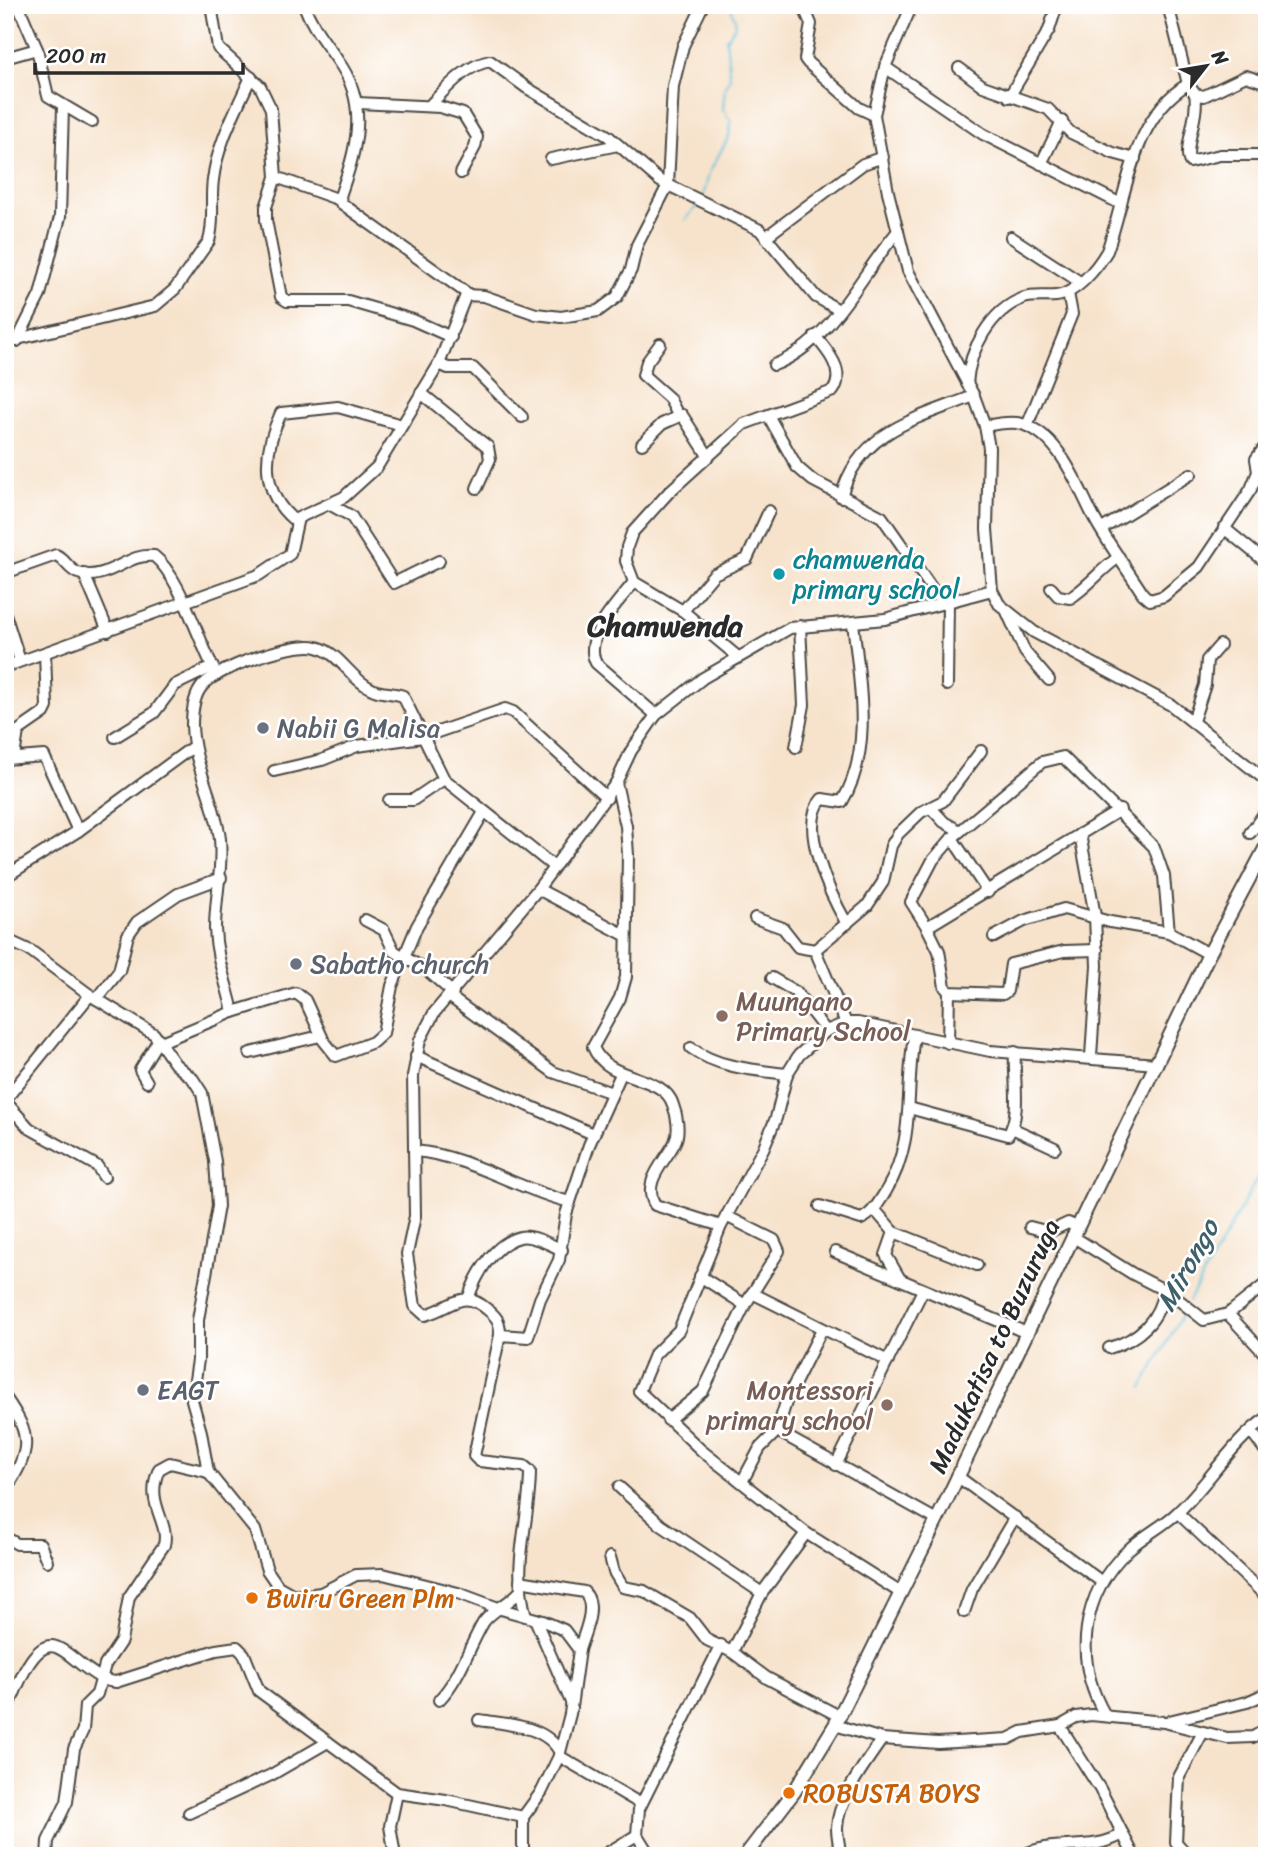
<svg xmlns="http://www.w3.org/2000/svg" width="1272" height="1861" font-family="Sriracha,sans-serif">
<rect width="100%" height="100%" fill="#fff"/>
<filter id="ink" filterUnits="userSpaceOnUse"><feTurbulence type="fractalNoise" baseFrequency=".0143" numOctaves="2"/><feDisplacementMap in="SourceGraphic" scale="14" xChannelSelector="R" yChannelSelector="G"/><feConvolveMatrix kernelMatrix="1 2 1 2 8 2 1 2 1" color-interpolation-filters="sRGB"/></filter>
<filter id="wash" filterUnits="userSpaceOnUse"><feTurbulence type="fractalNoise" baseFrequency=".00686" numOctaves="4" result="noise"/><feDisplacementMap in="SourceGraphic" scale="28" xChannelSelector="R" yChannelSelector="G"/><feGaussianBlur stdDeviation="1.57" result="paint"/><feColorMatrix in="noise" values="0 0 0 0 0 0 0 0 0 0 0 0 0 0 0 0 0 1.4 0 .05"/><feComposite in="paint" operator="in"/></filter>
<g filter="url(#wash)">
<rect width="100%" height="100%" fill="#f7e3cc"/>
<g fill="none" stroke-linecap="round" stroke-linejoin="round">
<g stroke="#5ec1dc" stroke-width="2">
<path d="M703,198l6,-25 20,-37 2,-15 -8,-11 2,-24 5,-8 -4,-39c12,-14 12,-18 3,-34"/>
<path d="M685,220l13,-15"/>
<path d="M1189,1301l78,-140"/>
<path d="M1142,1388l43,-79"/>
</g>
</g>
</g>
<g filter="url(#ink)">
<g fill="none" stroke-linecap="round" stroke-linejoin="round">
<g stroke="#4a4743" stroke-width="14">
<g id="minor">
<path d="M18,5l19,44 11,47 44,26"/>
<path d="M211,5l7,43 42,38 11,23 5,68 -10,30v13l15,77 6,4h61l65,19 38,17"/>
<path d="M304,5c8,22 21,37 34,56 32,44 18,89 2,135l1,7 127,91"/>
<path d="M803,5l8,19 -6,35 3,4 51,45 15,7"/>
<path d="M912,5l-27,62 -11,48 14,77 20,79 66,125 11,30 4,22 -2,81 5,61 7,14 35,28 137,73 96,76"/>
<path d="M1168,5l20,79 7,10 9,2 42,-20 21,7"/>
<path d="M5,58l32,-9"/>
<path d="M885,67l98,67 138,70"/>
<path d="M959,68l24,18 65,23 23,24 42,20 22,6"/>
<path d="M1195,94c5,21 -13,56 -5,68l30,-7h47"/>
<path d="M1009,97l40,-67 8,-25"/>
<path d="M358,103l82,4 23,7 14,23 -2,10 -14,26"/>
<path d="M429,106c18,-18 35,-40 61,-45l37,27 81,48 52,45 100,49 56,67 23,13"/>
<path d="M551,159l67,-14"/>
<path d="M1041,164l21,-43"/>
<path d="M276,177l64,23"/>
<path d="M767,236l96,-72 20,-7"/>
<path d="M1011,237l69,45"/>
<path d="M17,341l23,-46 20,-78 3,-110"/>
<path d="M5,342l150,-36 20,-17 34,-48c6,-20 1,-40 4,-61 4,-35 23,-70 38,-103"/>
<path d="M660,344l-13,18 -4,13 26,23 9,17"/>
<path d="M439,364l9,4h25l49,49"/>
<path d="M774,365c57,-22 86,-90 124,-134"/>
<path d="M967,384c2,-33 23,-74 57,-86 9,-3 22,-1 32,-2 20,-2 41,-28 51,-45 20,-56 25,-134 81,-167"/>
<path d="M421,393l67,54 2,12 -13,29"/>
<path d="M769,417l28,50 15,13 70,37 60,86"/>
<path d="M985,426c10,-2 22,-4 32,-3 39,6 59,59 74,89 14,28 35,55 52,82l7,6 14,-4 35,-29 52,-78 7,-17 -2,-13 11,-15"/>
<path d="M1027,426l45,-112 -4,-21"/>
<path d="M642,444l20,-20 20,-9 25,39"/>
<path d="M841,497c17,-66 77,-79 133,-101"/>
<path d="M331,505l20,11 43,67 45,-22"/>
<path d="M295,521c-35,-28 -32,-70 -14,-108l57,-6 64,18"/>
<path d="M1224,528l43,35"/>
<path d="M1102,529l89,-55"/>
<path d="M5,573l51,-18c9,4 12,14 22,18 28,10 50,-21 76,-17 27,21 45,88 63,119"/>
<path d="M84,574l24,57"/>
<path d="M634,582c-15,20 -52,55 -38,81l60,52"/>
<path d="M1051,588l7,8 12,2c19,-12 31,-29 49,-41"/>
<path d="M683,611l31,-37 33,-15 22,-48"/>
<path d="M1007,612l18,40 24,28"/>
<path d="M5,614l15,47"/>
<path d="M738,657l-55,-46 -49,-29 -8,-21 1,-14 5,-14 37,-41 75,-68 89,-33c13,-19 -5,-40 -18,-55"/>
<path d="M5,667l254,-92 31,-21 8,-36 46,-21 33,-30 62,-103 27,-69 18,1 52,18 25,3 37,-6 19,-14 14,-27 6,-25 31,-60 5,-99 10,-40 20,-41"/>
<path d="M947,685l1,-84"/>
<path d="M1193,721l12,-36 2,-25 13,-15"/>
<path d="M115,737l39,-24 21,-28 37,-18"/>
<path d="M796,747l8,-42 -4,-79"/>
<path d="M14,757l4,-26 26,-18 3,-6 -2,-54"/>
<path d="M5,759l39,-3 34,75"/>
<path d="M274,771l48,-11 35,-14 66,-9 82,-28 8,3 94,86"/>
<path d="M389,800h24l31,-21"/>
<path d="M931,808l13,14 16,9"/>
<path d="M1250,833l17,-23"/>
<path d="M1080,834l15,82 2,50 -6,90"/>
<path d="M952,838l36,54"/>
<path d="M5,877l73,-46 116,-85"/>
<path d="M538,889l87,46"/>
<path d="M755,918l28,10 15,19 17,3"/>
<path d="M365,920l19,10 10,21 34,20 25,22"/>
<path d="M847,924c-16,-28 -50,-98 -25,-125l20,3c32,-53 17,-122 11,-180"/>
<path d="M927,927l-16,-25 22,-42 19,-22 90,-76 21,-5 91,90 10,29 5,56 40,22"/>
<path d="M994,937l30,-16 40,-12 46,13 59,10"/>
<path d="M5,939l26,12 59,44 64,39 21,30 18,15 9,14 13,68 3,45 -20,114v40l-6,40 9,32 7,40 47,58 12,40 11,16 16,9h12l15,-2 35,-18 27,-1 75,19 43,16 42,12 21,9 15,20 -9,64 -11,42 -17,35 -19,26v39"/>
<path d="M1097,950l-33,1 -53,13 -4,27 -4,3 -54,-2 -4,-5 -6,-36 -12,-24 193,-117"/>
<path d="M772,978l24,14 30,39"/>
<path d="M450,997l103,75 59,21"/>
<path d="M97,999l22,-28 9,-36 9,-13 41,-28 43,-16"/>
<path d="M233,1012l63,-19 9,7 17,37"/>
<path d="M846,1023l-31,-73 52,-44 16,-24 8,-36 7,-12 23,-22 22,-11 38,-50"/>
<path d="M161,1042l72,-30c-6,-29 -17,-53 -18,-83 0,-31 8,-59 5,-90 -5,-39 -27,-75 -28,-114 0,-13 2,-30 11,-40 16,-18 92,-44 114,-38 23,6 34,33 55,42 9,5 21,3 31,7l41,83 109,87"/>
<path d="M948,1043l1,-51"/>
<path d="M691,1048c27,20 64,22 96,26"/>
<path d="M250,1053l70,-17 16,20 37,-14 10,-9 9,-47 25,-60 67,-114"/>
<path d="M416,1056l177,78"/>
<path d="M147,1082l-7,-12 19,-31"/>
<path d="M5,1100l85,-105"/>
<path d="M5,1101l24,27 68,38 7,11"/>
<path d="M909,1108l99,27c14,-21 5,-58 7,-83"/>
<path d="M1012,1128l43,20"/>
<path d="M415,1151c55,5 101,38 155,51"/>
<path d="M820,1206l41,13c12,-5 18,-17 25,-28 30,-50 19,-100 28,-155"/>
<path d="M874,1209l20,23 83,33"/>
<path d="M721,1226l-66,-21c-14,-23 11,-44 20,-63 5,-10 2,-27 -2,-37 -9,-32 -66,-22 -80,-58l27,-49 6,-21 2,-122 -2,-29 -10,-43 15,-32 25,-36 47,-37 87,-50 95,-9 107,-29"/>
<path d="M1030,1227l19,5 19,-9 9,4"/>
<path d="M894,1232l-8,23 14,24"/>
<path d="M1072,1236l61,38 37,19 34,27 24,-6 39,-31"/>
<path d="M835,1252l192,81"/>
<path d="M700,1276l45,29"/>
<path d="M752,1293l136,68"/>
<path d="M468,1299c8,-24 25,-55 52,-62 12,-3 31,8 42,13"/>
<path d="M1228,1314l39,42"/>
<path d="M500,1335c0,-13 -2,-17 -12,-25 -26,-23 -36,-2 -63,5l-10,-9 -8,-52 8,-38 -2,-140 7,-36 14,-27 104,-124 78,-106"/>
<path d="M1109,1348c29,-8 51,-28 55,-59"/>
<path d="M5,1397c28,40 26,53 0,94"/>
<path d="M668,1420l35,-29 42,-86 34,-54 -5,-11 -48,-24"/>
<path d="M777,1431l160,89"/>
<path d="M1251,1431l16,22"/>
<path d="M836,1465l87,-175"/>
<path d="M957,1476l145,106"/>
<path d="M743,1480l17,-32 17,-17 10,-32 35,-70"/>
<path d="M619,1487l42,38 101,68"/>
<path d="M1178,1513l89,84"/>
<path d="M5,1537l12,7h23l7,17"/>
<path d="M610,1557l4,15 9,15 21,4 46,27 17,22 25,12 35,26 72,38"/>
<path d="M520,1581l64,11c14,14 0,41 -5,58"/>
<path d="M901,1593l-95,-60 -104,-82 -63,-60 15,-36 25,-25 42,-104 42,-77 13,-31 11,-44 12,-19 27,-24 20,-8h12l132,28 167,13"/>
<path d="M964,1612l8,-23 43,-72"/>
<path d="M526,1616c-15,-52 4,-93 4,-145l-6,-5 -45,-5 -5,-5 26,-121 28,2 12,-38 19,-39 7,-46 23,-69 32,-71"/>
<path d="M535,1619l36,83"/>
<path d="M732,1652l30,-59 44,-60"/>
<path d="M439,1700c21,-22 29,-51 44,-77 8,-13 27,-19 38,-33"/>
<path d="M1105,1715c-32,-55 -24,-121 23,-165 16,-15 36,-24 51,-39 28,-26 57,-74 88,-93"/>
<path d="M5,1716c8,-17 26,-78 51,-69 9,3 19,13 27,19 11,8 19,15 33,16l100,-32 21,-3 7,7 15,37 138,102 49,7 77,17"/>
<path d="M479,1720c26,4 68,5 81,33"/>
<path d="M1169,1721l78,-19 20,-9"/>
<path d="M835,1725l47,14 56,4 70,-4 14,-7 38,-6 16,-9 15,-2 73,7 63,16 26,-1 14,-8"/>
<path d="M1060,1726l40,63 34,67"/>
<path d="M559,1756l82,48"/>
<path d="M189,1813l82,-38 57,-33"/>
<path d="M47,1856l1,-15 19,-39 7,-53 9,-19 2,-24 12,-12 8,-29 16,-24 8,-44 35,-52c6,-24 -20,-41 -5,-76l11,-6 38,9"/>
<path d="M395,1856l-5,-30 7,-33"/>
<path d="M602,1856l35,-21"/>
<path d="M650,1856l-13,-21 2,-26 82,-164"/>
<path d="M840,1856c0,-10 -3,-19 -3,-28 1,-30 29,-65 45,-89"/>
<path d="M933,1856h17"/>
<path d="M1021,1856c34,-18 67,-2 102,-22"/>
<path d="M1188,1856l-12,-14 3,-65 23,-43"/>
<path d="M1266,1856l1,-1"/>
</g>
</g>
<g stroke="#4a4743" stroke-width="16">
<path id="major" d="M745,1856l49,-64 41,-67 102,-205 272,-566 58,-109"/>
</g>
<use href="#minor" stroke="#fff" stroke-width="10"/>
<use href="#major" stroke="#fff" stroke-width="12"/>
</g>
</g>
<circle fill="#0f9aa8" stroke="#fff" stroke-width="2.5" cx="779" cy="574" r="7"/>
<g fill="#6b7280" stroke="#fff" stroke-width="2.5">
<circle cx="263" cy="728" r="7"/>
<circle cx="296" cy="964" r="7"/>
<circle cx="143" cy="1390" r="7"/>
</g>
<g fill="#8d6e63" stroke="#fff" stroke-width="2.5">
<circle cx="722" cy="1016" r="7"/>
<circle cx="887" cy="1405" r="7"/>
</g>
<g fill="#e8710a" stroke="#fff" stroke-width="2.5">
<circle cx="252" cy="1598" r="7"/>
<circle cx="789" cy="1793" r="7"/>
</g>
<g text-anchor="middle" stroke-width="5" stroke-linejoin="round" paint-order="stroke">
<g font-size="26" fill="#0d838f" stroke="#fff" text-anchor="start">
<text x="793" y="568">chamwenda<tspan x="793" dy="30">primary school</tspan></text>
</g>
<g font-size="26" fill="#5b616d" stroke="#fff" text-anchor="start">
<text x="277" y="737">Nabii G Malisa</text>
<text x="310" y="973">Sabatho church</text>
<text x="157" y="1399">EAGT</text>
</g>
<g font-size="26" fill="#785e54" stroke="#fff" text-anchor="start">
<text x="736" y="1010">Muungano<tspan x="736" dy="30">Primary School</tspan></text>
<text x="873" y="1399" text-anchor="end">Montessori<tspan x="873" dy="30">primary school</tspan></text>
</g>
<g font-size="26" fill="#2b2b2b" stroke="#fff">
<text transform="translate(994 1346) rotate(-65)" y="9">Madukatisa to Buzuruga</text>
</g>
<g font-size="26" fill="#c56008" stroke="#fff" text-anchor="start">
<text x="266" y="1607">Bwiru Green Plm</text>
<text x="803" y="1802">ROBUSTA BOYS</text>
</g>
<g font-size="28" font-style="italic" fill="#3d6069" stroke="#fff">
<text transform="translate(1187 1265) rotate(-61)" y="10">Mirongo</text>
</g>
<g font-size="30" font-weight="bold" fill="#2b2b2b" stroke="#fff">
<text x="665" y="636">Chamwenda</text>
</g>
</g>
<rect width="1272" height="1861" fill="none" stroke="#fff" stroke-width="28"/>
<g transform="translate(1206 66) rotate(59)" stroke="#ffffff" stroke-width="5" paint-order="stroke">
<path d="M0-5L12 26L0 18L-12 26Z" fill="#2b2b2b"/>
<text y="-10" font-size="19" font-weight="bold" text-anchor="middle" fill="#2b2b2b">N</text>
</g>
<path d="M35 63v10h208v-10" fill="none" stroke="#2b2b2b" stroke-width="3.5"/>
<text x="46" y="63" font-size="21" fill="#2b2b2b" stroke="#ffffff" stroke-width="5" paint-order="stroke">200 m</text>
</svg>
